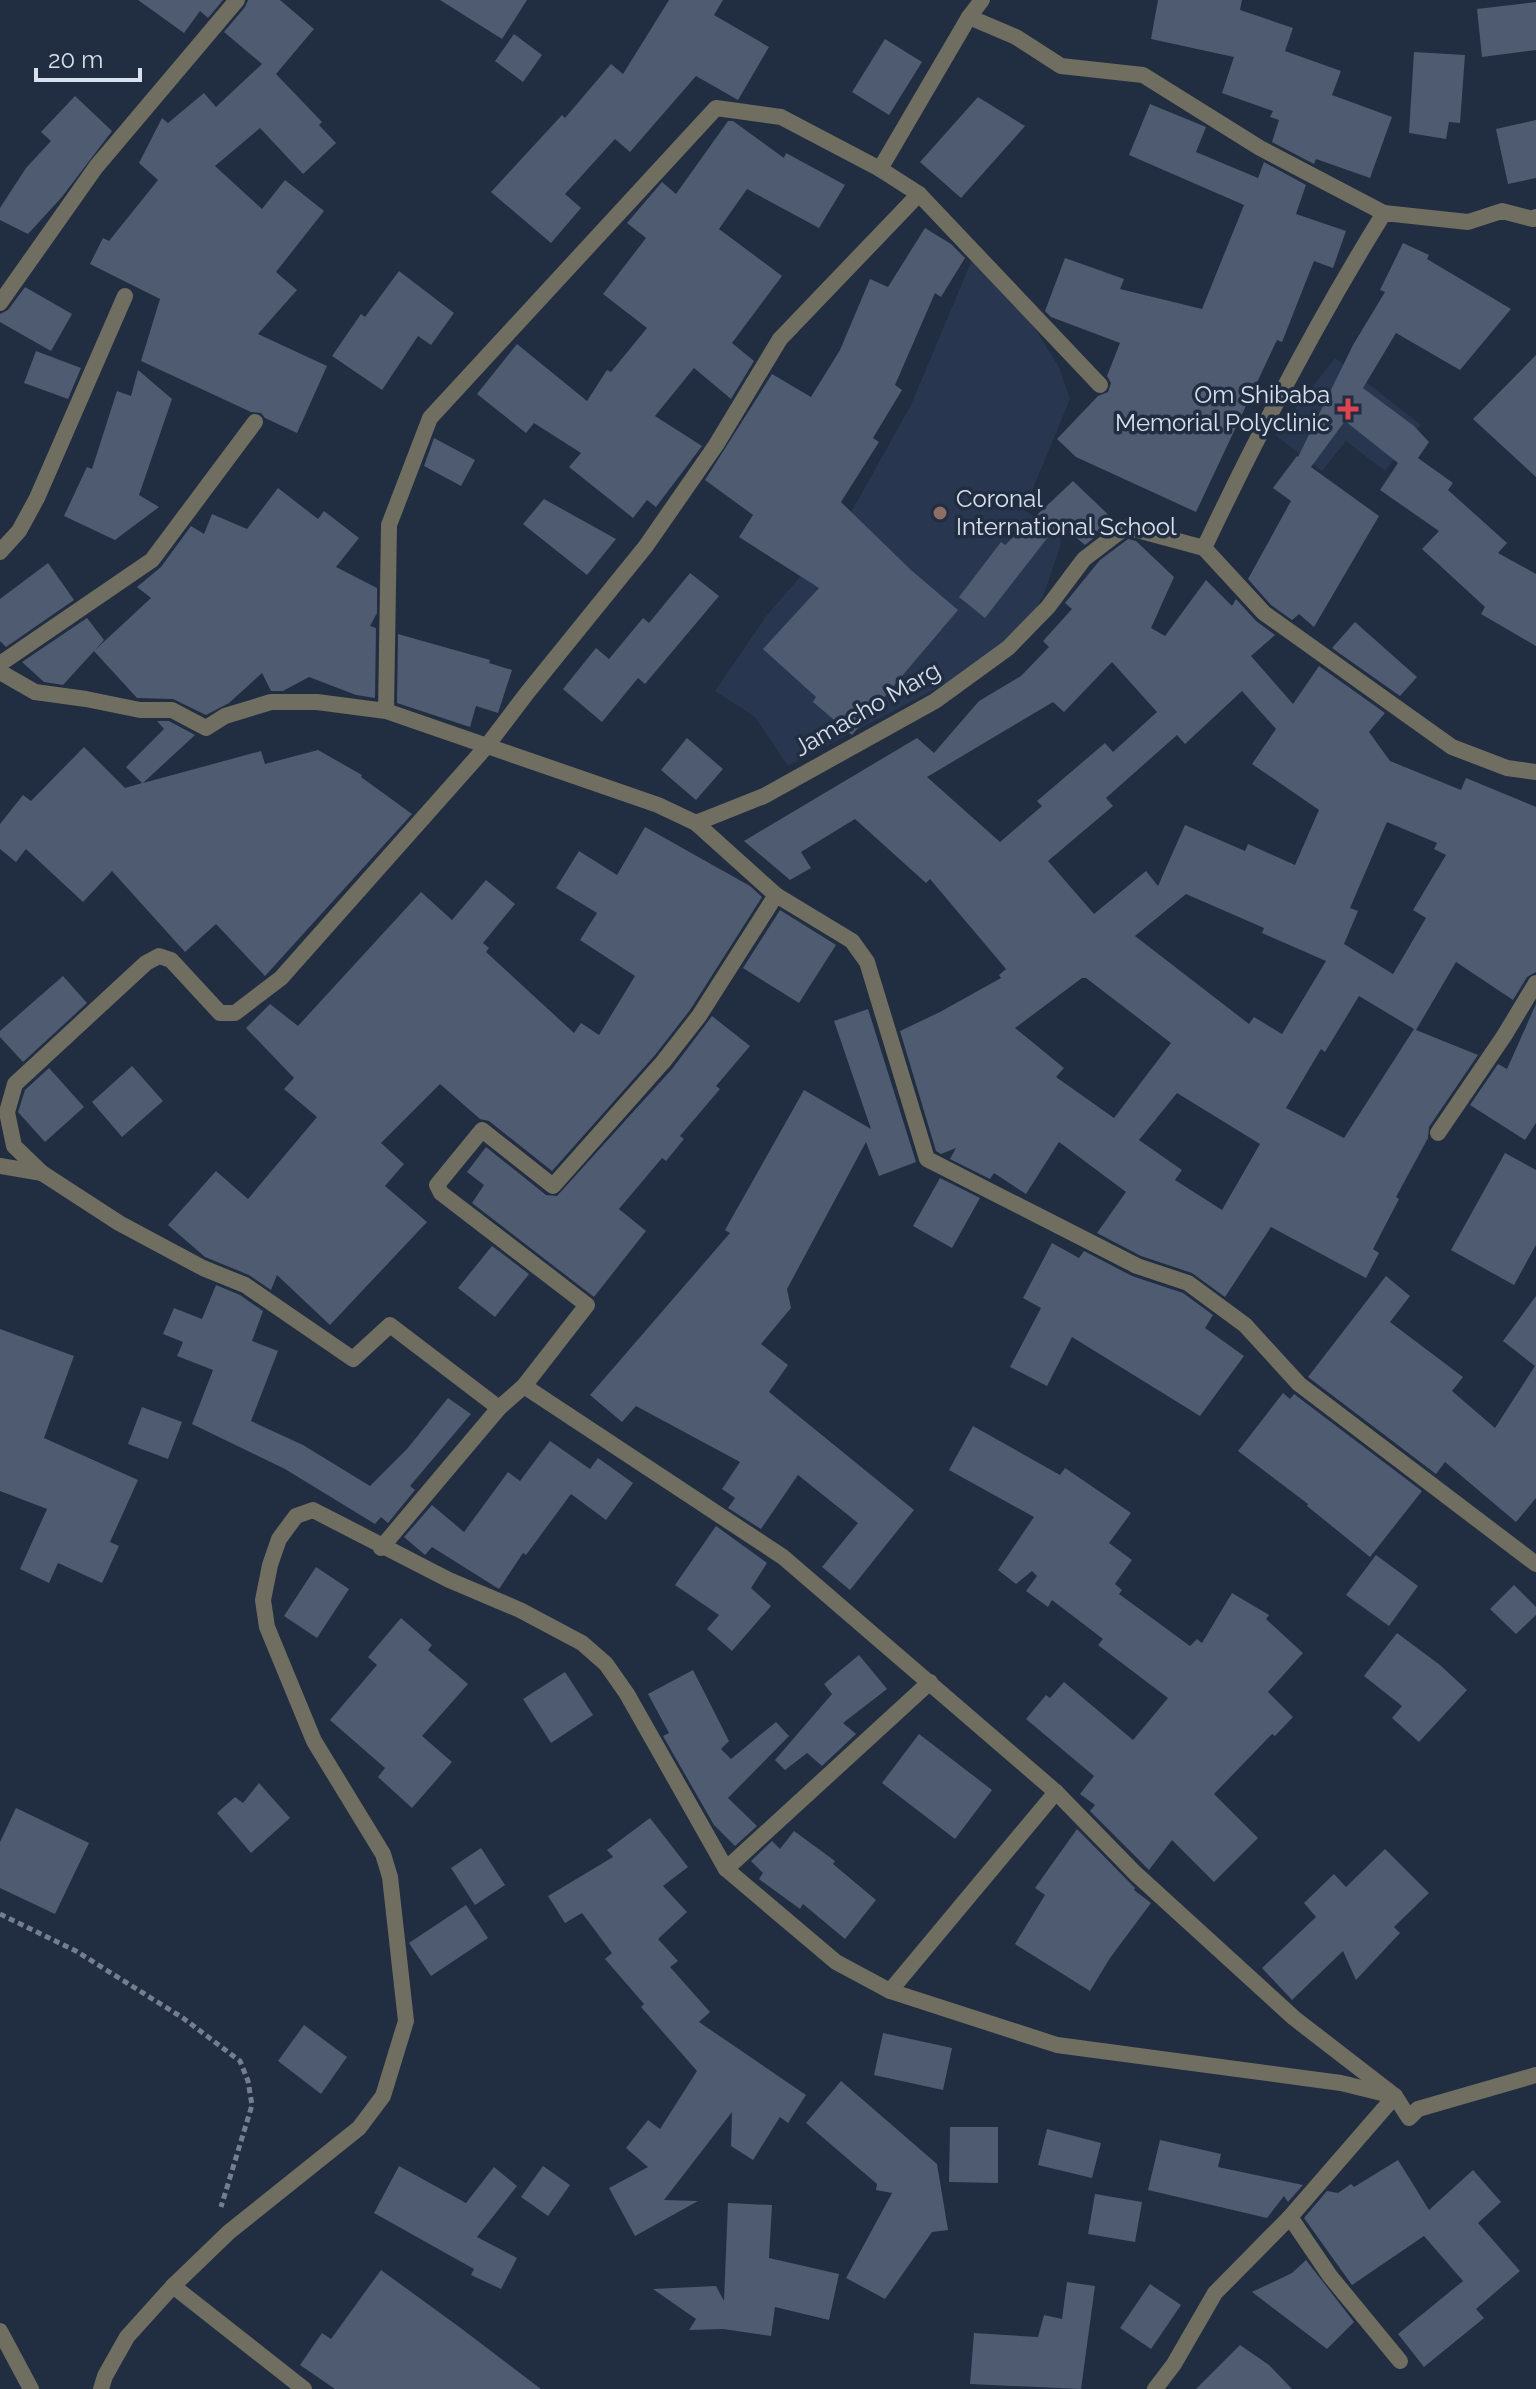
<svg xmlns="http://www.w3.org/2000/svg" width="1536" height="2389" font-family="Raleway,sans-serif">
<rect width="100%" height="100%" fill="#212d40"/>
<g fill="#28364f">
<path d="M973,257l49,51 37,59 11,32 -46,111 35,21 2,13 -17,50 -30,54 -226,118 -33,-49 -40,-26 52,-76 74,-85 70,-125z"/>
<path d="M1335,358l86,67 -36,46 -39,-30 -24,30 -47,-36z"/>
</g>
<g fill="#4e5b71" fill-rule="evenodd">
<path d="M138,0h85l-15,18 -8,-7 -16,22z"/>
<path d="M248,0h32l34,29 -38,45 46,48 -3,3 17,18 -33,31 -43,-46 -45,38 47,43 23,-29 39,31 -48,61 21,18 -39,44 69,32 -30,67 -32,-15 -4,-5 -10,-1 -110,-51 19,-62 -70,-35 13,-26 6,3 49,-61 -19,-17 23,-45 6,5 36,-30 12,14 46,-43 -38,-32 21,-25z"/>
<path d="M440,0h87l-25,39z"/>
<path d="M669,0h54l-9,15 55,32 -31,53 -42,-24 -66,76 -15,-13 -50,55 16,14 -30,35 -60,-51 71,-77 3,3 46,-54 12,10z"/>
<path d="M1158,0h84l-2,10 53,18 -8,23 56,20 -9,24 60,22 -22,61 -54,-19 -2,5 -42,-22 7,-22 -9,-3 3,-6 -51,-18 12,-36 -83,-18z"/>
<path d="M1536,2v48l-54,7 -5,-48z"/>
<path d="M514,34l28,21 -19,27 -28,-21z"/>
<path d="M885,39l37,23 -33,53 -37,-23z"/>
<path d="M1414,52l51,3 -5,68 -11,-1 -3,17 -37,-6z"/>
<path d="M75,96l37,35 -51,67 -33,36 -28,-14v-12l26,-40 25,-27 -10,-9z"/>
<path d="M978,97l47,29 -64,72 -41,-36z"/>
<path d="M1150,104l56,23 -10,25 62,26 6,-16 42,23 -10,29 50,17 -13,37 -19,-7 -32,81 -5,-2 -81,172 -120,-55 -19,-18 41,-43 10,-4 3,-9 -4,-7 13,-33 -69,-26 -6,-6 20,-53 59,21 -4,10 82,20 42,-104 -115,-50z"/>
<path d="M1536,120v58l-28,6 -12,-55z"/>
<path d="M728,121h5l51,37 2,-5 59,32 -26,43 -72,-39 -28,40 63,47 -50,67 22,18 -23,38 -37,-31 -39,48 47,30 -46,61 -9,-7 -14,18 -64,-51 12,-14 -47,-30 -8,10 -49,-39 40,-50 70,57 20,-31 4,2 36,-44 -44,-34 43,-56 -19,-15 35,-41 14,12z"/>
<path d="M925,228l26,16 14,14 -24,39 -6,-4 -40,92 7,5 -29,48 6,4 -38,60 70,68 47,40 -106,125 -39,-33 3,-5 -53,-48 56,-61 -80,-51 14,-22 -48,-35 67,-106 39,23 29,-47 30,-71 18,8z"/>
<path d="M1403,243l26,12 -2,4 84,50 -51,61 -64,-37 -33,55 51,38 15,16 -11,16 35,25 -5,7 59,53 -9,10 38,21v72l-55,-32 4,-7 -63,-58 17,-18 -59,-41 18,-27 -53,-42 -34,46 68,49 -65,111 -15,-13 -7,6 -21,-15 -23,-26 43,-78 -18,-13 24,-32 1,1 55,-112 32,-53 -5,-2z"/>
<path d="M399,271l55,42 -23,32 -13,-9 -36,54 -50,-34 29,-42 4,3z"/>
<path d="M25,287l47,27 -21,37 -51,-29v-8l8,-4z"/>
<path d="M36,351l45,17 -13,31 -44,-16z"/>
<path d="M1536,355v122l-63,-58z"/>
<path d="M138,370l34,29 -33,96 20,12 -44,33 -51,-24 23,-49 5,2 25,-78 14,5z"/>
<path d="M434,438l41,22 -14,26 -37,-20z"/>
<path d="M1073,481l42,40 -30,24 -26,-22 -74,95 -26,-21 42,-55 4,3z"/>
<path d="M278,488l40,31 6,-8 35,27 -23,29 41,21v25l-7,13 6,2 -1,70 -19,-3 -47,-18 -26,14h-12l-9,-18 -33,30 -23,12 -33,-16 -36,-1 -43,-47 -31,34 -19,-3 -22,-20 65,-44 17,22 -9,10 56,-52 -14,-11 24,-20 30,-41 13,8 8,-20 35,15z"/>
<path d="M544,499l72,40 -29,36 -64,-51z"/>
<path d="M1128,539l8,2 38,36 -23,51 14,8 41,-56 26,26 4,-7 20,22 19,14 -24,21 42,48 26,-38 66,47 -16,19 21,29 71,29 5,-12 70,29v165l-9,5 -14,23 -57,-38 -40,68 62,25 -49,72 -1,11 -32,59 3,2 -26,50 6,4 -13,25 -95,-51 -46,70 -33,-24 -51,-17 -44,-23 29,-41 -67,-50 -33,52 -32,-21 -4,6 -40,-20 6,-11 -15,6 -5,-3 -36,-120 40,-19 61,-34 -2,-3 7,-6 -76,-90 -4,4 -71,-64 -54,33 10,16 -21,12 -46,-39 173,-103 17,15 45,-52 42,-25 28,-29 -6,-6 29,-32 -7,-6 35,-43zM1112,662l45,50 -44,40 -8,-9 -68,58 5,5 -42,36 -73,-65 126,-75 11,10zM1242,691l34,38 -24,35 67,46 -24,55 -47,-21 -3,7 -60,-26 -27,61 -12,-15 -52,43 -46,-53 65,-55 -7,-8 71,-63 8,9zM1387,822l50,21 -3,6 12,6 -33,55 13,8 -33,56 -49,-30 14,-33 -8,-3zM1186,894l78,34 -2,5 64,28 -44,73 -28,-17 -5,7 -114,-88zM1082,978h4l85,65 -57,75 -58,-41 8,-9 -49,-40zM1359,996l55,33 -70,109 -58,-30 35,-59 4,3zM1177,1093l83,51 -38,66 -47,-30 7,-10 -43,-30z"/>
<path d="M48,563l26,37 -68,47 -6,-6v-42z"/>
<path d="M690,573l29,23 -74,88 -7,-6 -36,44 -39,-33 33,-41 13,11 34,-41 6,5z"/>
<path d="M1355,622l62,55 -17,19 -68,-48z"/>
<path d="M398,634l92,26 -1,3 23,7 -14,43 -22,-7 -6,21 -73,-24z"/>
<path d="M157,721h12l26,14 -52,48 118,-32 4,13 53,-14 44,25 -1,2 51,37 -147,162 -49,-52 -31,28 -73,-81 -29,31 -57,-53 -10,13 -16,-13v-25l23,-29 8,6 53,-54 41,41 17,-5 -16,-16 38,-38z"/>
<path d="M687,738l36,31 -27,31 -35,-30z"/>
<path d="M645,827l105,59 12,11 -72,113 -35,45 -103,116 -63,-50 -9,-2 -40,-35 -59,59 23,21 -19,22 42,36 -97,103 -53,-50 -6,15 -22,-15 -44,-18 -37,-32 48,-54 32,28 69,-82 -33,-28 10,-11 -48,-50 24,-24 28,22 123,-134 31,28 34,-40 29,24 -32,39 6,5 -3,4 88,81 7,-10 18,12 36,-59 -55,-36 17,-27 -41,-25 23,-37 38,24z"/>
<path d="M780,910l56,35 -37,58 -56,-35z"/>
<path d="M63,976l24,27 -64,59 -23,-25v-6z"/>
<path d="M1536,1004v119l-11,17 -55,-35 28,-41 9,5z"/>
<path d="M868,1009l48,153 -37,14 -13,-34 -79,147 4,19 -30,36 27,21 -19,27 145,118 -64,80 -28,-23 36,-44 -60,-48 -37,54 -33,-21 7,-10 -13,-9 18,-27 -104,-56 -14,16 -32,-27 140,-162 -5,-3 79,-140 67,39 -37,-108z"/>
<path d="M712,1016l38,30 -34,40 4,3 -40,47 4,3 -18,22 -4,-3 -43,51 27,22 -52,66 -122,-94 12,-18 -17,-13 19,-25 60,48 11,1 115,-127z"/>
<path d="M132,1066l31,35 -41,36 -30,-35z"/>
<path d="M49,1068l35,39 -39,35 -27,-30 7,-22z"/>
<path d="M1505,1153l31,17v75l-22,40 -63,-35z"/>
<path d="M940,1178l40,20 -28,50 -39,-22z"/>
<path d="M1052,1243l27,15 5,-7 48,25 51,17 30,22 -8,13 39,28 -44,60 -128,-79 -25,49 -37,-19 31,-59 -18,-10z"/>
<path d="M492,1246l37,28 -34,43 -37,-29z"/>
<path d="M1386,1276l24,20 -20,26 73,55 -11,14 43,37 40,-62 -32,-25 33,-45v202l-20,24 -71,-60 -9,12 -128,-97z"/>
<path d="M216,1285l24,10 23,16 -11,30 26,10 -27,70 52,24 67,41 37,-37 41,-51 23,16 -61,72 5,4 -27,33 -7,-6 -6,7 -90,-55 -93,-45 21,-54 -36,-14 6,-14 -20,-8 11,-26 28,11z"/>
<path d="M0,1329l74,27 -30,82 94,42 -28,62 9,4 -17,37 -44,-20 -9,20 -29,-14 27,-60 -47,-18z"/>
<path d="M1283,1393l7,6 4,-5 128,97 -52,66 -63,-51 1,-2 -70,-53z"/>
<path d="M142,1407l40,15 -14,37 -40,-15z"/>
<path d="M973,1426l87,49 5,-7 66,45 -22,30 23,17 -17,24 7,6 -3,4 71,52 7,-7 5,4 30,-50 37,22 -3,4 37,34 -35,39 25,25 -18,19 -3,-2 -58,60 44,44 -44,44 -42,-42 -23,30 -59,-59 5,-6 -15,-11 14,-18 -68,-57 20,-24 4,3 14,-16 69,58 35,-42 -70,-53 5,-6 -51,-39 -4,7 -22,-16 11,-15 -5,-5 -16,13 -18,-14 36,-53 -85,-47z"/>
<path d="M550,1441l40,28 8,-11 35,25 -27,37 -35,-26 -45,61 -3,-2 -24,36 -67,-42 -7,8 -21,-18 28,-32 32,27 44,-60 12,9z"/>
<path d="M716,1526l51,37 -16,25 20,18 -39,45 -25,-22 12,-14 -44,-30z"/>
<path d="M1376,1555l42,31 -29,40 -43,-31z"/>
<path d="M316,1567l33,22 -32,49 -33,-22z"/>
<path d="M1514,1585l22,22v8l-20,19 -26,-25z"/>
<path d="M401,1618l31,27 -4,5 40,34 -46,52 30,26 -40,46 -34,-31 7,-9 -55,-48 47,-55 -9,-8z"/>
<path d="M1397,1633l43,32 27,25 -48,52 -27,-24 10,-12 -38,-30z"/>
<path d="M859,1655l28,34 -44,34 13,11 -34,32 -15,-13 -22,17 -10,-10 57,-66 -8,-10z"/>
<path d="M693,1670l36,71 -8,8 10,10 45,-37 13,14 -61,62 29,28 -22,20 -21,-21 -51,-89 6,-3 -21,-39z"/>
<path d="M565,1672l28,43 -42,28 -28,-44z"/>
<path d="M919,1734l73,56 -37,49 -73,-56z"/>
<path d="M259,1783l31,35 -39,35 -34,-40 18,-16 8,6z"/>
<path d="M16,1808l73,35 -34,71 -55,-26v-46z"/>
<path d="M650,1818l38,49 -25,19 24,26 -29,27 20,22 -8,6 40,45 -11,10 107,73 -18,28 -8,-6 -27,43 -22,-14 1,-34 -68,88 34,1 -63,35 -26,-48 39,-21 -22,-19 22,-28 12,9 37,-58 -56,-64 3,-3 -39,-45 7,-6 -30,-40 -17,10 -17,-27 65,-39 -6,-7z"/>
<path d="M1077,1829l58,59 -1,2 17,13 -41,55 -20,33 -75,-47 30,-49 -10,-7z"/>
<path d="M794,1831l41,30 -2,3 43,36 -31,39 -42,-35 -3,5 -41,-30 4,-6 -12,-12 21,-20 8,8z"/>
<path d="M481,1848l24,37 -30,20 -24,-37z"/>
<path d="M1385,1849l44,44 -35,34 6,6 -44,47 -13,-29 -51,49 -30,-32 54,-51 -12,-14 30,-29 12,13z"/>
<path d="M466,1905l22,33 -57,38 -22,-33z"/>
<path d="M304,2025l43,32 -26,37 -43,-33z"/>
<path d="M883,2033l69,15 -9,42 -69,-15z"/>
<path d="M841,2081l96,83 11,66 -16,2 -47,67 -39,-21 46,-85 -16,-3 1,-6 -71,-61z"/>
<path d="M950,2127h48v56l-49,-1z"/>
<path d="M1047,2129l54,14 -9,35 -54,-13z"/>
<path d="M1160,2140l61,14 -3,13 85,18 -15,17 -4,-6 -17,22 -119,-28z"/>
<path d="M1398,2160l31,50 44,-40 28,32 -23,21 42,48 -44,38 8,9 -60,49 -26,-33 65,-53 -39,-45 -72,49 -48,-67 23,-27 11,2 13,-9 3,3z"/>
<path d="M399,2166l67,37 28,-36 23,19 -40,51 40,21 -16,31 -30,-14 3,-6 -100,-56z"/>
<path d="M543,2166l27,19 -22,31 -27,-19z"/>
<path d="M1095,2194l47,8 -7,40 -47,-8z"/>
<path d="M728,2203l44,2 -3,53 70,16 -10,46 -54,-13 -4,29 -48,-7 -34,1 7,-11 -43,-30 63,-3 8,15z"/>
<path d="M1306,2260l48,62 -27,27 -75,-57 40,-19z"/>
<path d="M381,2270l81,59 79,60h-206l-35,-24 22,-32 9,6z"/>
<path d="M1067,2282l28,4 -14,103 -111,-5 4,-51 64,4 6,-22 18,4z"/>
<path d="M1150,2284l31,21 -30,44 -31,-21z"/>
<path d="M1240,2345l29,20 23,24h-96z"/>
</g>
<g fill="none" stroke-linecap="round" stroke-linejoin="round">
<path stroke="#747e8e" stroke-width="5" stroke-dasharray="6 4" stroke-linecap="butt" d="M0,1914l76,37 107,67 57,43 8,20 4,24 -31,102"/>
<path stroke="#706d61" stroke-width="16" d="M173,2286l131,103"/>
<g stroke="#706d61" stroke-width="16">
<path d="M969,17l47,20 45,29 82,9 117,73 124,65"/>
<path d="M880,169l89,-152 13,-17"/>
<path d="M919,194l-139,145 -64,106 -70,101 -119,147 -41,54 -205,231 -46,35h-15l-49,-53 -12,-4 -13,7 -131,121 -8,28 7,34 28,27 77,50 84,45 42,17 108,74 37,-34 109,83 25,-22 259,171 273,235 79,81 159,145 101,78"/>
<path d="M0,303l96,-136 141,-167"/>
<path d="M1204,548l60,65 188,134 55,21 29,4"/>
<path d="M0,552l19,-21 18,-33 88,-202"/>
<path d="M0,664l152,-104 103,-138"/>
<path d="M386,711l3,-186 41,-107 286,-310 65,9 99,52 39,25 181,191"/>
<path d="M696,823l80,72 76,46 15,21 60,197 210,107 51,17 57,42 54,59 237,180"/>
<path d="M1438,1133l66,-97 32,-53"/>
<path d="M0,1166l42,7"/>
<path d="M524,1386l63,-81 -146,-112 -4,-8 45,-55 71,56 110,-124 36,-46 77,-121"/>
<path d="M381,1548l118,-140"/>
<path d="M930,1682l-204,187 110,93 54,29 166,-199"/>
<path d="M890,1991l167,54 284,38 49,12"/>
<path d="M1290,2217l105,-121 14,22 9,-9 118,-34"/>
<path d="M0,2331l31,58"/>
<path d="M101,2389l4,-13 22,-39 46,-51 56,-54 130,-104 24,-32 23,-75 -16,-144 -7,-23 -69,-113 -47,-114 -4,-27 7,-35 9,-26 17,-23 17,-6 136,70 71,30 62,33 24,21 21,30 99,175"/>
<path d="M1155,2389l19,-25 41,-71 75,-76 40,59 70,85"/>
</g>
<path stroke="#706d61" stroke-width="16" d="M0,672l35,20 51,7 54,11h32l34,18 19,-12 46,-14h46l69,9 272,94 38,18 68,-27 171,-95 73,-53 40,-41 36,-48 42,-32 78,21c54,-114 113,-227 180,-335l84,9 34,-11 31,8 3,-2"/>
</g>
<path fill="#e0444e" stroke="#212d40" stroke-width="3" d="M1344 397h8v8h8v8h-8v8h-8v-8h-8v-8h8z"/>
<circle fill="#8d6e63" stroke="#212d40" stroke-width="3" cx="940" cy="513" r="8"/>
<g text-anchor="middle" stroke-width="7" stroke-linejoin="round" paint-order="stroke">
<g font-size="24" fill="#d8e0ed" stroke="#212d40" text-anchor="end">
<text x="1330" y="403">Om Shibaba<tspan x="1330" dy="28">Memorial Polyclinic</tspan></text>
<text x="956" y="507" text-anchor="start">Coronal<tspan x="956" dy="28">International School</tspan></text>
</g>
<g font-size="24" fill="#d8e0ed" stroke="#212d40">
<text transform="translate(867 709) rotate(-30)" y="8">Jamacho Marg</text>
</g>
</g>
<path d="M36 68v12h104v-12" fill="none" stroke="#d8e0ed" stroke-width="4"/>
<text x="48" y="68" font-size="24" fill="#d8e0ed" stroke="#212d40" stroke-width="6" paint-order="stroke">20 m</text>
</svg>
